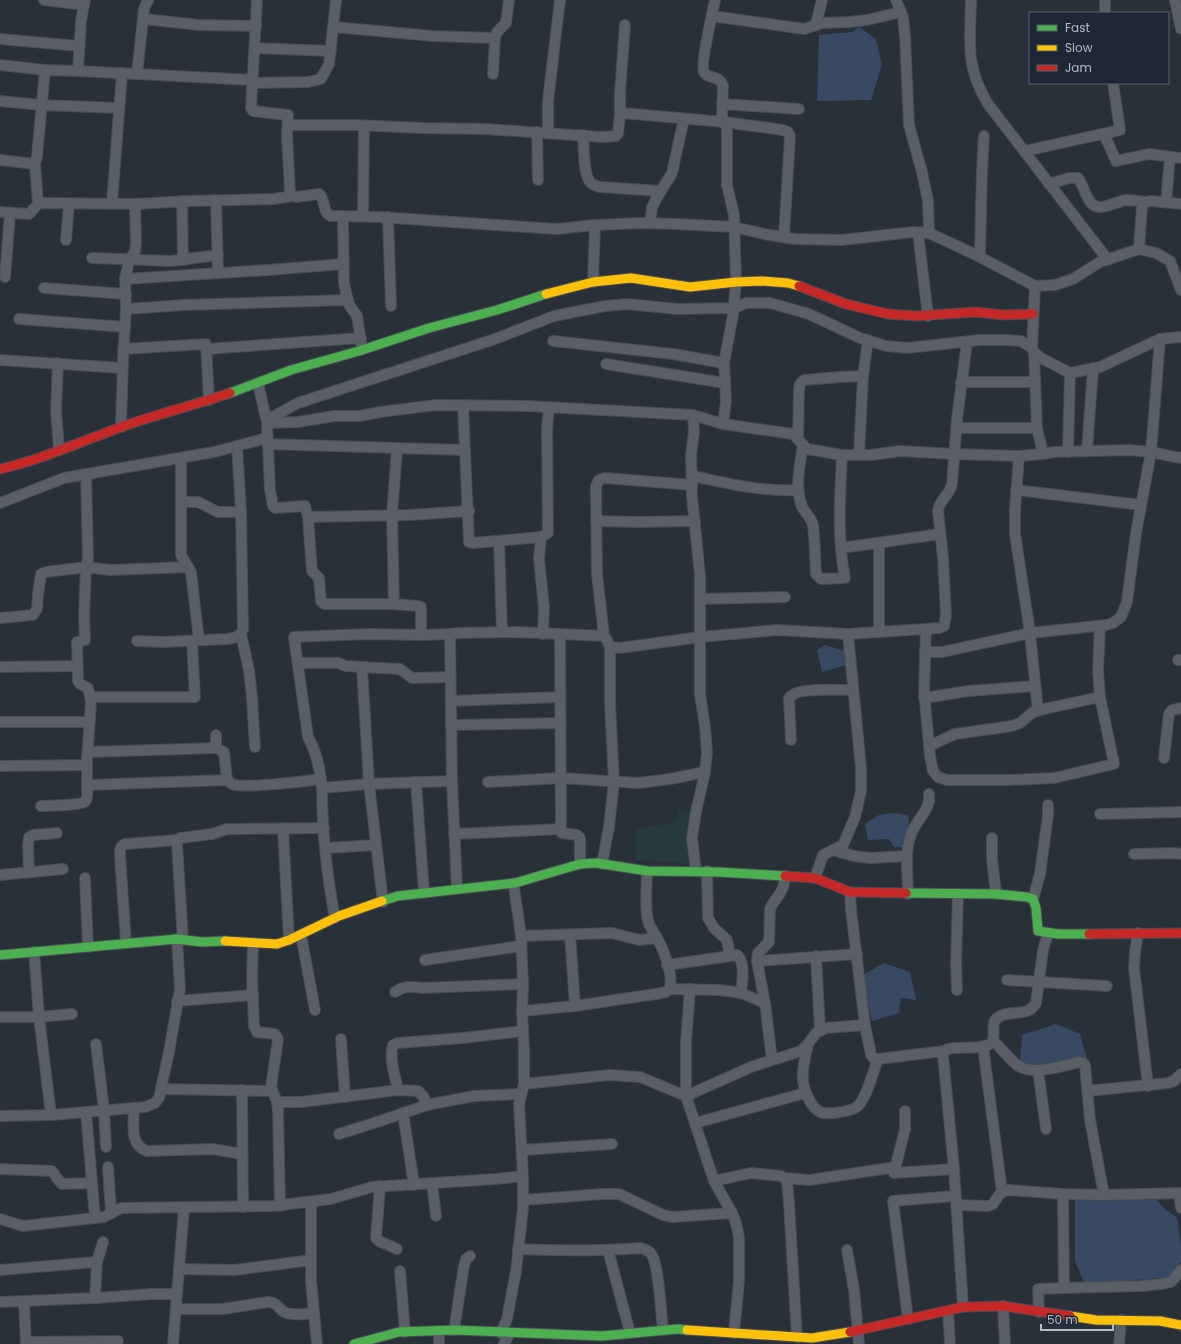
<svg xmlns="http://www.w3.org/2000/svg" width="1181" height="1344" font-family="Poppins,sans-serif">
<rect width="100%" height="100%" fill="#2a3038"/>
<path fill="#273a3e" d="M679,810l15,3 -3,51 -55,-4 -1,-31 41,-7z"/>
<g fill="#384963">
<path d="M859,27l17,12 6,26 -11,35 -54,1 2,-66 34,-3z"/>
<path d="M825,645l24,7 -2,13 -25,7 -5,-22z"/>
<path d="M895,813l13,2 2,33 -16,-1 -5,-8 -21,1 -3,-16 14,-9z"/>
<path d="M884,963l26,9 6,28 -15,-2 -2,15 -27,8 -9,-46z"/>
<path d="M1056,1024l24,10 8,29 -68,3 2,-31z"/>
<path d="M1075,1199l82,1 7,8 13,10 4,27v16l-7,16 -89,7 -10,-23z"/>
</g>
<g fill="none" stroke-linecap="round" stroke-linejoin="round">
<g stroke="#484c53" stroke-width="12">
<g id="street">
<path d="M44,0l40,5"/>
<path d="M85,0l-4,21 -3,50 175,9"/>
<path d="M257,0l-6,108 2,3 35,4 -1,21 3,56 3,4 3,1 23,-3c7,5 3,19 12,22 4,0 7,0 10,0l2,5 1,63 5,21 8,11 5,33"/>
<path d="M715,0c-2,11 -15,65 -11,72 5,8 15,2 19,14l-1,32 5,10v57l7,30 2,67 -3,33 -9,48 2,38 -3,23 70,10 14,15 35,6h29l29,-4 54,3 65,2 24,-2 11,-2 75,-2 22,2 30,6"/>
<path d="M896,0l7,17 2,20 4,88 13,47 6,29 1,32"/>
<path d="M971,0c-1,42 -6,66 17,104l120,156"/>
<path d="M1105,0v13"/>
<path d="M1175,0l6,29"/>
<path d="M712,16l92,13 18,-6 27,-1 18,-2 34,-8"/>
<path d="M144,19l55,6 57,1"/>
<path d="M816,24l6,-24"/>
<path d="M334,27l99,9 62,2"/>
<path d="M0,39l79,7"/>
<path d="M255,48l76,3"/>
<path d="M0,65l45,5 33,1"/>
<path d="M137,74l7,-65 4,-9"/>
<path d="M493,74l2,-36 2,-6 9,-9 3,-23"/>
<path d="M253,83l55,-1 13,-3 8,-15 7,-64"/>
<path d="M0,101l41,4 78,3"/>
<path d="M722,104l77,5"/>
<path d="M620,114v-21l5,-68"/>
<path d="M288,125h66l68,3 64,1 116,8 14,-1 2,-3 2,-19 3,-1 101,9 59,8 5,2 2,4 -6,101"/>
<path d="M537,132l1,48"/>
<path d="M548,133v-32l12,-101"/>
<path d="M1104,134l12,27 33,-7 32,4"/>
<path d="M583,135c1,11 0,41 8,48 2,2 6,3 9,4l61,4"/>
<path d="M1025,151l95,-21 -7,-47"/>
<path d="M0,160l35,4"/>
<path d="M1049,184l20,-6h9c6,8 7,18 13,25 9,10 25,-2 36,-3 6,0 12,1 18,2"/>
<path d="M216,200l2,73"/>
<path d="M182,201l1,59"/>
<path d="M1166,202l4,-45"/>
<path d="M112,203l10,-130"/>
<path d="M38,204l-3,-40 2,-8 8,-86"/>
<path d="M0,212l29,2 9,-10 4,-1 94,1"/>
<path d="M341,216l38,1 177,12 39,-4 45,-2 36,1 58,3 30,7 30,5 48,1 44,-5 27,-3 16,1 45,21 61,32 20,-1 18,-6 27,-17 39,-13 17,4 14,8 11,29"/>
<path d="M363,216l1,-90"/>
<path d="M388,217l3,89"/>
<path d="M650,223l2,-15 4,-9 16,-26 12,-54"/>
<path d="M918,233l10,83"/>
<path d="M66,240l3,-36"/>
<path d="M1139,249l3,-42 3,-5 7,-1 29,3"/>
<path d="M980,257c1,-41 1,-81 4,-121"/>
<path d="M92,258l79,3 47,-6"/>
<path d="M5,277l5,-64"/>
<path d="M125,279l143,-9 75,-6"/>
<path d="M593,282l2,-57"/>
<path d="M1035,286l-3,62 2,4 7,6 29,15 30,-6 60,-28 21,-2"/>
<path d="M44,288l82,6"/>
<path d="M126,309l58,-4 164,-5"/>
<path d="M19,319l106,8"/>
<path d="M553,341l120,13 51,9"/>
<path d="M123,349l83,-5 3,56"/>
<path d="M206,349l155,-11"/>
<path d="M1034,352l3,76 6,26"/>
<path d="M0,360l122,8"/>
<path d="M58,363l-2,47 3,40"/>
<path d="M606,364l119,19"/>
<path d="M961,382h74"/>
<path d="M258,383l9,40 31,-1 36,-6h26l20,-4 56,-7 91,1 166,9 30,9"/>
<path d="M463,405l6,137 4,1 68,-6"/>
<path d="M693,415l1,17 -3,23 1,41 8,80v118l5,33 2,26 -2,19 -9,40 -4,26 4,33"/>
<path d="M267,420l31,-17 197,-64 59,-23 51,-10 22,-2 50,5 57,-1 12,-5h24l39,11 51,24 26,8 21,2 73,-8h26l15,1 11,7"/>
<path d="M267,423l3,67 3,16 2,2 30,-2 3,11 4,54 7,7 2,23 3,3h70l24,2 3,1v28l30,-1"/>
<path d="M121,427l2,-68 3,-50 -1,-30 4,-18 6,-10 1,-8 -1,-35 1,-4 53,-3 84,-2 20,-3"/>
<path d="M956,428h81"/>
<path d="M798,438l1,-49 1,-5 4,-4 36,-3 23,-1"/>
<path d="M267,444l130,4"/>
<path d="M803,445c-3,19 -8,40 -2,59 2,8 10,12 12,21 2,16 2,33 3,49l5,5 24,-1c-8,-40 -5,-82 -3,-123"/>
<path d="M1087,451l6,-83"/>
<path d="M1068,452l2,-79"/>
<path d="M859,455l4,-79 5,-36"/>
<path d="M1019,456l-4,54v24l15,99 8,78"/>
<path d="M181,458v97l10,17 8,68"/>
<path d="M692,476c35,7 70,16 106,14"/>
<path d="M1016,490l125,15"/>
<path d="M181,502h17l20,10h23"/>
<path d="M0,503l64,-25 150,-26 53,-14"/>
<path d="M308,517l101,-2 60,-4"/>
<path d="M596,521l42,1 57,-1"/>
<path d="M499,541l3,91"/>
<path d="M879,543v89"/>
<path d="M841,548l99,-14"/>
<path d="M700,599l85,-2"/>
<path d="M394,604l-2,-89 5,-67 68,2"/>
<path d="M0,618l33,-3 4,-6 1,-15 3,-20 5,-2 40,-5 2,-8 -2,-85"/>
<path d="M926,629l-2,62 6,65 3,15 5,6 9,3h62l45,-2 60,-14 -14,-67 -2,-26 2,-45"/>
<path d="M241,634l8,36 3,28 3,49"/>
<path d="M543,634l1,-27 -5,-48 2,-22 7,-4 -1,-104 2,-21"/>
<path d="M560,635l1,194 1,4 15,2 3,3v26"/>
<path d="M604,636l-7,-62 -1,-76v-12l3,-6 6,-2 87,7"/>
<path d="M137,641l27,1 63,-3c8,-1 13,-2 16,-10l-2,-117 -4,-66"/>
<path d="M610,647l10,1 80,-11 77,-7 71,4 92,-6 4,-2 2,-11 -3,-57 -5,-47c2,-14 11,-13 14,-27l5,-65 10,-77"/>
<path d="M925,652h17l88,-19 76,-8 7,-2 8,-6 6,-15 9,-69 15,-81 9,-113"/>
<path d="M1178,660h3"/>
<path d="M298,663h40l8,3 16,1 38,2 12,9 38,-1"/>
<path d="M0,667l78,-1"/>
<path d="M362,667l7,117 14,118"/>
<path d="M90,697h105l-3,-56"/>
<path d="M924,698l44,-7 67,-5"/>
<path d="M451,701l109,-4"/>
<path d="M0,722h90"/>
<path d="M451,725l110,-2"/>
<path d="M216,735v13l8,4 3,28c2,1 3,3 5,4 11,5 75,-3 89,-5"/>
<path d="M791,740l-2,-42c2,-2 3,-3 5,-4 9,-6 46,-4 59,-4"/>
<path d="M929,746l26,-12 57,-8 8,-3 13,-11 11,-3 56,-12"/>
<path d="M88,752l128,-4"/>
<path d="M1164,758l5,-44 3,-4 9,-2"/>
<path d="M0,766l87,-1"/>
<path d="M416,782l8,111"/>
<path d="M488,782l73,-4 77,5 32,-4 35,-7"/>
<path d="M87,785l140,-5"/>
<path d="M322,788c-2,-19 -5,-35 -14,-51l-14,-100 75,-3 52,1"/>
<path d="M41,806c8,-1 37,0 43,-4 3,-1 2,-3 3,-5v-38l4,-57 -3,-14 -8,-4 -2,-3 -1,-39 8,-2 -1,-23 2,-50 24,3 78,-3"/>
<path d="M1100,814l81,-2"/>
<path d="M283,828l6,112"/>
<path d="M454,834l107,-5"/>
<path d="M992,838v21l4,35"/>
<path d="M326,848l50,-3"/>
<path d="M833,850l21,6 17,2 36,-2"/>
<path d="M1134,854l40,-1 7,1"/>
<path d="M707,871l1,47 6,10 13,12 3,16"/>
<path d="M29,872l-1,-27 1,-8 4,-2 24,-2"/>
<path d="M0,875l63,-6"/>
<path d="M85,878l3,69"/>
<path d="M815,878l8,-23 20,-10 12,-28 6,-26v-23l-13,-134"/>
<path d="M457,889l-5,-108 -2,-143 1,-4 7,-1 59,-1 87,4 2,2 4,9v56l4,79 -5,45 -7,37"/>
<path d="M850,892l1,18 14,115 6,30 3,4h4l66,-8"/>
<path d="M908,894c0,-22 -5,-46 6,-66 5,-10 17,-20 15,-34"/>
<path d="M1033,899l7,-25 8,-59v-10"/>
<path d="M335,918c-8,-42 -13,-87 -13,-130l47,-4 83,-3"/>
<path d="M1138,933l-3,19 -1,16 14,118"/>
<path d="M570,934l5,72"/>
<path d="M301,935l14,75"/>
<path d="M521,936l91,-3 27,7 18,-2"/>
<path d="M183,940l-6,-96 1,-4 2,-2 32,-4 15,-5 97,-1"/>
<path d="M126,943l-6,-87c0,-6 -1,-9 5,-12l53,-4"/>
<path d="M253,943l-1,34 2,49 3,6 18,2 3,5 -7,48 6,15 1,8 2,96"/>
<path d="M34,952l5,65 12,98"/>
<path d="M816,956l4,75"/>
<path d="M425,960l96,-14"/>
<path d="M757,961l100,-7"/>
<path d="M667,965l70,-10c9,7 5,28 4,38"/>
<path d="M1007,980l100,6"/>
<path d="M670,989l49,1 22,3 24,10"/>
<path d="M690,989l-4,53v54l28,85 18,32 4,10 3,14v44l-5,52"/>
<path d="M957,990l-1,-26 2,-69"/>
<path d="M395,992c9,-7 17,-5 28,-4l100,-4"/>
<path d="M177,1001l76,-6"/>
<path d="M522,1011l53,-5 81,-12 10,-2 4,-3c3,-17 -5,-36 -13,-51 -2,-5 -6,-9 -8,-14 -5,-14 -2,-38 -2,-53"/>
<path d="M0,1017h39l33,-3"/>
<path d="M341,1039l4,58"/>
<path d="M993,1040c8,8 15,18 24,25 14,11 47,1 62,-3l4,1 2,2 5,55 14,75 77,-2"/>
<path d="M96,1044l8,66 2,37"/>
<path d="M808,1044c-5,23 -10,38 3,59 7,10 11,11 23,10 7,-1 19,-2 24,-7 9,-9 15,-34 20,-47"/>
<path d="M983,1046l19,146"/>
<path d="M772,1060l-7,-57 -8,-42 1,-8 11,-11 1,-33c6,-14 14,-14 15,-33"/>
<path d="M1038,1070l8,59"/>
<path d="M524,1084l85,-9 31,2 46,19 65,-29 50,-16 7,-7 8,-11 10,-5 39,-3"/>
<path d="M161,1089l111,2"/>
<path d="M242,1090l1,117"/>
<path d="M398,1090c-3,-14 -9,-31 -5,-45l5,-2 65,-5 60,-7"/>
<path d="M1087,1091l81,-8 6,-2 7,-7"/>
<path d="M277,1102h24l97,-12 20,1 5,5 4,9"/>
<path d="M134,1108c0,16 -5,37 13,43l66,-2 29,5"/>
<path d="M905,1111v18l-11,44 60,-4"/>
<path d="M86,1112l9,106"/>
<path d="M403,1113l11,72"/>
<path d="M0,1116l51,-1 94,-8 10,-4 4,-5 10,-46 11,-63 -3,-50"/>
<path d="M695,1123l110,-30"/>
<path d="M339,1134l41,-13 47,-16 47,-9 47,-2"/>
<path d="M522,1150l90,-6"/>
<path d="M108,1167l3,45"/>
<path d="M0,1169l52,2 7,10 3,3 30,-1"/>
<path d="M785,1178l25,2 86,-13"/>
<path d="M714,1181l37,-8 30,3 4,2 2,4 2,21 8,134"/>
<path d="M432,1183l4,33"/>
<path d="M380,1186l-4,52 3,3 18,8"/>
<path d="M1179,1193l2,15"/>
<path d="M1063,1194l1,94 77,-2 21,-2 9,-2 10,-12"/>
<path d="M523,1200l79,-6h17l44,21 9,2 60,-4"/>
<path d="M311,1202v79l6,63"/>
<path d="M956,1205l32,1 5,-2c6,-8 5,-12 16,-14l54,4 41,1"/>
<path d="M0,1219l23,7 81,-9 17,-9 152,-2 58,-7 41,-12 124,-8 27,-3"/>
<path d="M518,1249c42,2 82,2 123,-1 5,2 8,2 11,7 7,12 9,59 11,75"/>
<path d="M608,1250l22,83"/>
<path d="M847,1250l7,40 5,54"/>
<path d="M179,1269l56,1 76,-10"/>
<path d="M0,1270l97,-8"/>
<path d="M400,1271l5,61"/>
<path d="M95,1298l2,-36 6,-20"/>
<path d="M24,1301l2,43"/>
<path d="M0,1302l95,-4 57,-4h25"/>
<path d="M1003,1306l2,38"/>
<path d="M963,1307l-9,-138 -11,-114 1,-4 4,-2c13,-3 27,1 40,-4 11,-4 1,-21 9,-27 13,-10 30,1 39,-15l7,-53 5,-17"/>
<path d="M176,1309h46l46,-7c10,1 9,5 16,10 8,4 21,2 30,1"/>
<path d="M948,1312l2,32"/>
<path d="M1039,1312l-1,-23 26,-1"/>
<path d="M908,1319l-15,-118 62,-5"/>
<path d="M454,1330l10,-64 2,-7 4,-3"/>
<path d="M439,1331v13"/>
<path d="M501,1333l6,-14 9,-48 7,-63v-32l-4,-72 5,-20v-36l-2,-37 1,-27 -2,-48 -7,-49 1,-4"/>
<path d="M26,1342l92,-1"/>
<path d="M173,1344l11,-136"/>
<path d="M504,1344l6,-11"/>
<path d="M1119,1344l2,-24"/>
</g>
</g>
<g stroke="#484c53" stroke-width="11">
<g id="fast">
<path d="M230,393l61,-23 68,-19 70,-23 68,-18 49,-16"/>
<path d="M906,893l90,1 31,3 6,2 3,9 2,23 20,3h31"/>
<path d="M382,901l16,-5 117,-13 65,-19 17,-1 50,8 71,1 67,4"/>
<path d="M0,955l177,-16 25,3 23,-1"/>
<path d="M354,1344l45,-12 55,-2 148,6 76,-7 9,1"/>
</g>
</g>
<g stroke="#484c53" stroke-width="11">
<g id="slow">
<path d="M546,294l47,-12 38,-4 59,9 46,-5 26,-1 26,2 11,3"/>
<path d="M225,941l52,3 12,-4 50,-24 43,-15"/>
<path d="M1070,1316l26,4 64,1 21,4"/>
<path d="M687,1330l125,8 38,-6"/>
</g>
</g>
<g stroke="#484c53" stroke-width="11">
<g id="jam">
<path d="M799,286l47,18 42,10 28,2 60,-4 28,3 29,-1"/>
<path d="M0,469c40,-9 77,-26 116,-40 37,-14 76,-23 114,-36"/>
<path d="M785,876l30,2 35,14 56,1"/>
<path d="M1089,934l92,-1"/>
<path d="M850,1332l113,-25 40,-1 67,10"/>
</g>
</g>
<use href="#street" stroke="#5a5e66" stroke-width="10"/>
<use href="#fast" stroke="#4caf50" stroke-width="9"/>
<use href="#slow" stroke="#ffc107" stroke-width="9"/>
<use href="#jam" stroke="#c62828" stroke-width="9"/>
</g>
<rect x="1029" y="12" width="140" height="72" fill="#1d2633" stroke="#59626f"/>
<rect x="1037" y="25" width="20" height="6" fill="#4caf50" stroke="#59626f"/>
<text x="1065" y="32" font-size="12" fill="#b4bcc9">Fast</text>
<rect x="1037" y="45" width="20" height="6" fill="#ffc107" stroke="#59626f"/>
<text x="1065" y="52" font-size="12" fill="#b4bcc9">Slow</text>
<rect x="1037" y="65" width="20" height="6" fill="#c62828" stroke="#59626f"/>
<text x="1065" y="72" font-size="12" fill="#b4bcc9">Jam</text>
<path d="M1041 1324v6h72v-6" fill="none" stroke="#b4bcc9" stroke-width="2"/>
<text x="1047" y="1324" font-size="12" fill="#b4bcc9" stroke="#1d2633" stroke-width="3" paint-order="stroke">50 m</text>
</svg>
